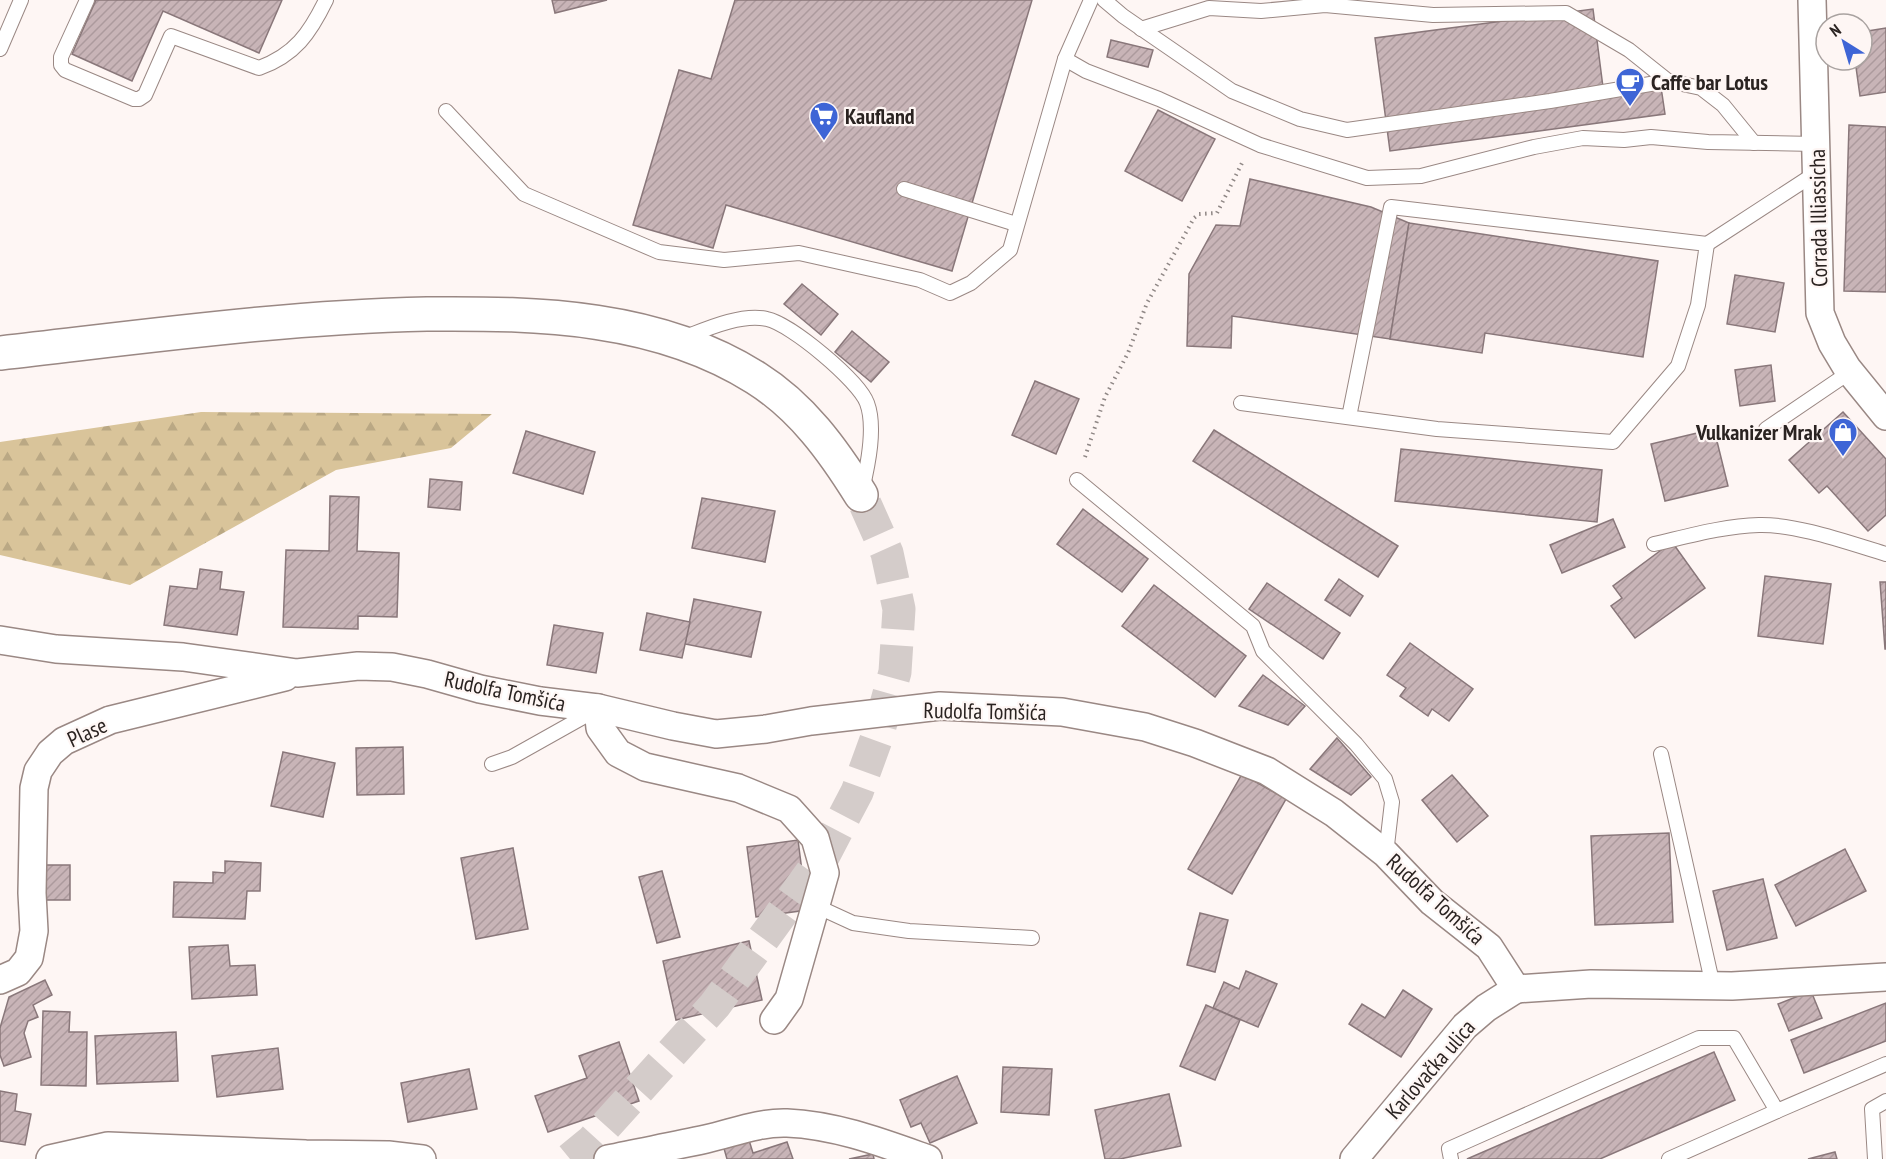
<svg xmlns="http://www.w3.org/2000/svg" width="1886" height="1159" font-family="'PT Sans Narrow',sans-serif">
<defs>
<pattern id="forest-firs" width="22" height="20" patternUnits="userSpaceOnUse" patternTransform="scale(1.5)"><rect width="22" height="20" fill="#d9c49a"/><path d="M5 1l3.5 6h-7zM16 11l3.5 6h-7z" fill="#baa884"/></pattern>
<pattern id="building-hatch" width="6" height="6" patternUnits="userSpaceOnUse" patternTransform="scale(1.5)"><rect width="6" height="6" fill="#c8b4b7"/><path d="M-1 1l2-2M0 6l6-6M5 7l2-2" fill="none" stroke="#ac9a9d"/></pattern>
</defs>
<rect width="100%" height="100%" fill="#fef6f4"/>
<path fill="url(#forest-firs)" d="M201,412l291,2 -41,34 -115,22 -206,115 -130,-30v-113z"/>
<g fill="url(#building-hatch)" stroke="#89777a" stroke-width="1.5">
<path d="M96,0h186l-23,53 -96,-42 -31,70 -60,-27z"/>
<path d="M552,0h55l-52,13z"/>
<path d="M735,0h297l-80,271 -226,-66 -13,43 -80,-23 46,-155 32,9z"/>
<path d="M1593,9l11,86 57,-8 4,27 -275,37 -15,-113z"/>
<path d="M1886,28v64l-26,4 -5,-36h7v-28z"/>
<path d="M1111,40l42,10 -5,17 -41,-10z"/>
<path d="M1158,110l57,29 -33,62 -57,-30z"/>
<path d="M1849,125l37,2v165l-42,-1z"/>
<path d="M1250,179l121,28 38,16 -19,116 -158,-23 -1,32 -44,-2 2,-72 27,-49 24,1z"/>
<path d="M1409,223l249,38 -15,96 -158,-24 -3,20 -92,-14z"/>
<path d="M1735,275l49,8 -9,49 -48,-8z"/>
<path d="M802,284l36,30 -17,21 -37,-31z"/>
<path d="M852,331l37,31 -18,20 -36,-30z"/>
<path d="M1771,365l4,36 -35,5 -5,-36z"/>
<path d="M1035,381l44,18 -23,55 -44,-19z"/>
<path d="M1843,412l43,47v56l-18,16 -41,-45 -8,7 -30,-33z"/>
<path d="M1714,429l14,57 -63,15 -14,-57z"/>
<path d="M1214,430l184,116 -20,31 -185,-116z"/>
<path d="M526,431l69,21 -12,42 -70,-21z"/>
<path d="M1401,449l201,21 -5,52 -202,-21z"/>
<path d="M430,479l32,3 -2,28 -32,-3z"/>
<path d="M330,496l29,1 -2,54 42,2 -2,64 -39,-1v13l-75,-2 3,-77 43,1z"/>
<path d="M702,498l73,13 -10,51 -73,-14z"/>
<path d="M1083,509l65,50 -26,33 -65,-48z"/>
<path d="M1613,519l12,28 -63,26 -12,-28z"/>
<path d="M1672,542l33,46 -70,50 -24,-32 11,-8 -9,-12z"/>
<path d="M200,569l22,3 -2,17 24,3 -7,43 -73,-10 6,-39 27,3z"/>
<path d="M1765,576l66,8 -8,60 -65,-8z"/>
<path d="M1339,579l24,17 -13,20 -25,-16z"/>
<path d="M1880,582h6v67h-1z"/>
<path d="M1267,583l73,50 -17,26 -74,-50z"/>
<path d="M1154,585l92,71 -31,41 -93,-71z"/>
<path d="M694,599l67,13 -10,45 -66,-13z"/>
<path d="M647,613l43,9 -8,36 -42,-8z"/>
<path d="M554,625l49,8 -7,40 -49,-8z"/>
<path d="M1410,643l63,46 -24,32 -17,-12 -4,7 -28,-20 6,-8 -19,-13z"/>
<path d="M1263,675l42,31 -17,19 -49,-19z"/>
<path d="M1337,738l34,39 -20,18 -41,-26z"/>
<path d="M403,747l1,47 -47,1 -1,-47z"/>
<path d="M283,752l52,11 -12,54 -52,-11z"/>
<path d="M1242,774l44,25 -54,95 -44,-25z"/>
<path d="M1452,775l36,41 -31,26 -35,-42z"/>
<path d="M1669,833l4,89 -78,3 -4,-89z"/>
<path d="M798,840l9,70 -51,7 -9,-70z"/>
<path d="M513,848l15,81 -52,10 -15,-81z"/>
<path d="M1845,849l21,42 -70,35 -21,-41z"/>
<path d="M225,861l36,2 -1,28h-13l-2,28 -72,-2 1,-35 39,1v-11l12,1z"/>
<rect x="45" y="865" width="25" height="35"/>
<path d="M662,871l18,66 -23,6 -18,-66z"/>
<path d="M1763,879l14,59 -50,12 -14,-59z"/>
<path d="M1200,913l28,7 -13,52 -28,-7z"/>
<path d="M749,941l13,59 -86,20 -13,-59z"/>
<path d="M228,945l2,21 25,-1 2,30 -65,4 -3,-52z"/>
<path d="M1246,971l31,13 -19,43 -45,-19 11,-26 15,7z"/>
<path d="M45,980l7,15 -19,10 5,12 -10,4 -4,12 7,24 -27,9 -4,-11v-27l9,-31z"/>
<path d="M1403,990l29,19 -31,48 -52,-33 13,-20 23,14z"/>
<path d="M1811,991l11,27 -33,13 -11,-27z"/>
<path d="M1886,1003v38l-82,32 -13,-33z"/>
<path d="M1206,1005l34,15 -25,60 -35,-14z"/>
<path d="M43,1011l27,1 -1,20h18l-1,54 -45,-1z"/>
<path d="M176,1032l2,49 -81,3 -2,-48z"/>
<path d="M619,1042l20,59 -91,31 -13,-36 52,-18 -8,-22z"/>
<path d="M278,1048l5,41 -66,8 -5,-41z"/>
<path d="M1714,1052l21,48 -135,59h-133z"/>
<path d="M1003,1067l49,2 -3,46 -48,-3z"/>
<path d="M469,1069l8,40 -69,13 -7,-39z"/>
<path d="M957,1076l20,47 -47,20 -9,-20 -10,4 -11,-27z"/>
<path d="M0,1091l17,3 -2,17 16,3 -6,31 -25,-4z"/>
<path d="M1169,1094l12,52 -61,13h-15l-10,-49z"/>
<path d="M748,1137l5,16 34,-11 6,17h-66l-4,-14z"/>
<path d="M1835,1152l2,7h-29z"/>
<path d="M873,1154l1,5h-25z"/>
</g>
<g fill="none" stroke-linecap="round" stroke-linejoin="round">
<path stroke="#d4ccca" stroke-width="33" stroke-dasharray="33 16" stroke-linecap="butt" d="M570,1159l22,-18 123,-136 109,-150 33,-63 20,-55 18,-65 4,-63 -12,-56 -26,-58"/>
<g stroke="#9a8884" stroke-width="16">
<g id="service">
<path d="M87,0l-26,57v8l4,5 69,29h5l6,-4 26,-59 88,32c36,-13 51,-35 67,-68"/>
<path d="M1104,0l19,16 109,75 68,28 47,11 203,-29 118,-20 33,7 22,17 31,38"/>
<path d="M1141,29l68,-21 52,3 64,-6 108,10 133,-2 63,37 39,31"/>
<path d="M0,49l21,-49"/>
<path d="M1065,59l21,12 73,28 101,46 107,33 54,-2 113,-29 49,-9 41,2 27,-3 57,5 108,2"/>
<path d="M446,111l78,83 135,58 65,8 75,-7 121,27 30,13 21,-10 39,-33 55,-191 26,-59"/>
<path d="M904,189l112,35"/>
<path d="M1707,244l109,-71"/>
<path d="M683,338c23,-9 59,-25 84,-19 24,5 92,62 100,84 9,24 1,62 -5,87"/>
<path d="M1241,403l196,26 176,13 65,-76 20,-61 9,-61 -316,-37 -42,210"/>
<path d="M1766,429l84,-57"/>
<path d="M1077,480l176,146 10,25 93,93 29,35 7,23 -6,52"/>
<path d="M1654,544c35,-8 70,-18 105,-19 38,-1 90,18 127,29"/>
<path d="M1661,754l52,232"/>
<path d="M492,764l20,-7 82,-46"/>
<path d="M816,906l37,17 56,8 123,7"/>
<path d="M1451,1159l-2,-10 250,-111h35l43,73 109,-47"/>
<path d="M1669,1159l108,-48"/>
<path d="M1875,1159l-3,-50 14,-8"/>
</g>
</g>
<g stroke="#9a8884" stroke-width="30">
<g id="minor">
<path d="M1812,0l8,313 12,30 15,25 39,48"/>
<path d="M0,640l56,9 127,8 114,16 61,-7 34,1 35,7 53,15 60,12 58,7 75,18 43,8 50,-5 45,-8 129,-15 122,6 83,15 50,16 72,28 67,42 52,41 46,48 57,45 27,42 75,-5 141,2 154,-9"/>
<path d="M598,708l2,20 18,25 27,14 93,21 51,21 26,29 10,35 -36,126 -15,21"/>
<path d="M0,980l18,-8 11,-14 5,-27 -2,-38 2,-105 4,-17 12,-18 14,-12 46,-21 175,-43"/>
<path d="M50,1159l58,-13 198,8 82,1 34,4"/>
<path d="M608,1159c33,-7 66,-13 98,-20 27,-6 53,-17 81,-16 49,2 96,20 141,36"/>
<path d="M1354,1159l111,-133 21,-18 30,-19"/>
</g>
</g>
<g stroke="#9a8884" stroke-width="36">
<path id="primary" d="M0,353c142,-16 284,-36 427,-39 112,-1 231,2 329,64 46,29 77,72 105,117"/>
</g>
<path stroke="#8f8785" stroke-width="4" stroke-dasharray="1.5 4.5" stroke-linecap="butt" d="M1085,457l20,-60 23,-44 19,-50 47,-85 5,-4 18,-1 25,-50"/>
<use href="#service" stroke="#fff" stroke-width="14"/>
<use href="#minor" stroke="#fff" stroke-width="27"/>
<use href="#primary" stroke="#fff" stroke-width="33"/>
</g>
<defs>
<g id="cafe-pin" transform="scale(1.5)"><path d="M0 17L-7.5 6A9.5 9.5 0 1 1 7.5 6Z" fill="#3e65d6" stroke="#fef6f4"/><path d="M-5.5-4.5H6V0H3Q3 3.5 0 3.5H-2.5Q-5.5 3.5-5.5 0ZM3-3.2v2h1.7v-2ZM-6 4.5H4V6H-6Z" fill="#fff"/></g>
<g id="supermarket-pin" transform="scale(1.5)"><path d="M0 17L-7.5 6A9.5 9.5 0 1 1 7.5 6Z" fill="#3e65d6" stroke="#fef6f4"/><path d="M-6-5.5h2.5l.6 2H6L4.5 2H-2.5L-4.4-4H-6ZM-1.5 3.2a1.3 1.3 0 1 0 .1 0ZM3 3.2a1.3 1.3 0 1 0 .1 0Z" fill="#fff"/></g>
<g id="shop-pin" transform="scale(1.5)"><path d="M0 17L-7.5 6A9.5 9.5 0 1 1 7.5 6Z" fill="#3e65d6" stroke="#fef6f4"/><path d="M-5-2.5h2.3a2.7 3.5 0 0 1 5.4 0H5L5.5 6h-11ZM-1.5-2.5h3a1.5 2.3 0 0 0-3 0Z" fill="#fff"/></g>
</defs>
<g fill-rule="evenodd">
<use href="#cafe-pin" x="1630" y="82"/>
<use href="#supermarket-pin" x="824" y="116"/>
<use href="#shop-pin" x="1843" y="432"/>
</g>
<g text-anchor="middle" stroke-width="4.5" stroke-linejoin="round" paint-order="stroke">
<g font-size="22" font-weight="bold" fill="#2a2321" stroke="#fef6f4" text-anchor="start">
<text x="1651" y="90">Caffe bar Lotus</text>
<text x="845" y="124">Kaufland</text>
<text x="1822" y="440" text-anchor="end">Vulkanizer Mrak</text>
</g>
<g font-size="22" fill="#2a2321" stroke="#fef6f4">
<text transform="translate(1818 218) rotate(-91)" y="8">Corrada Illiassicha</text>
<text transform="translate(505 691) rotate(12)" y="8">Rudolfa Tomšića</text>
<text transform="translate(985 711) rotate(1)" y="8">Rudolfa Tomšića</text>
<text transform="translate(87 732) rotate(-25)" y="8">Plase</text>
<text transform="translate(1436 899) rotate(42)" y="8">Rudolfa Tomšića</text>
<text transform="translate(1430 1069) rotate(-49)" y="8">Karlovačka ulica</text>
</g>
</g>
<g transform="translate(1844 42) rotate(323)"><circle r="28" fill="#fef6f4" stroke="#a9a2a0" stroke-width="1.5"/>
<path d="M0-4.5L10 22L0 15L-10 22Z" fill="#3e65d6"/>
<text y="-9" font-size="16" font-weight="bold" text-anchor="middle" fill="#2a2321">N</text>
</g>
</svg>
